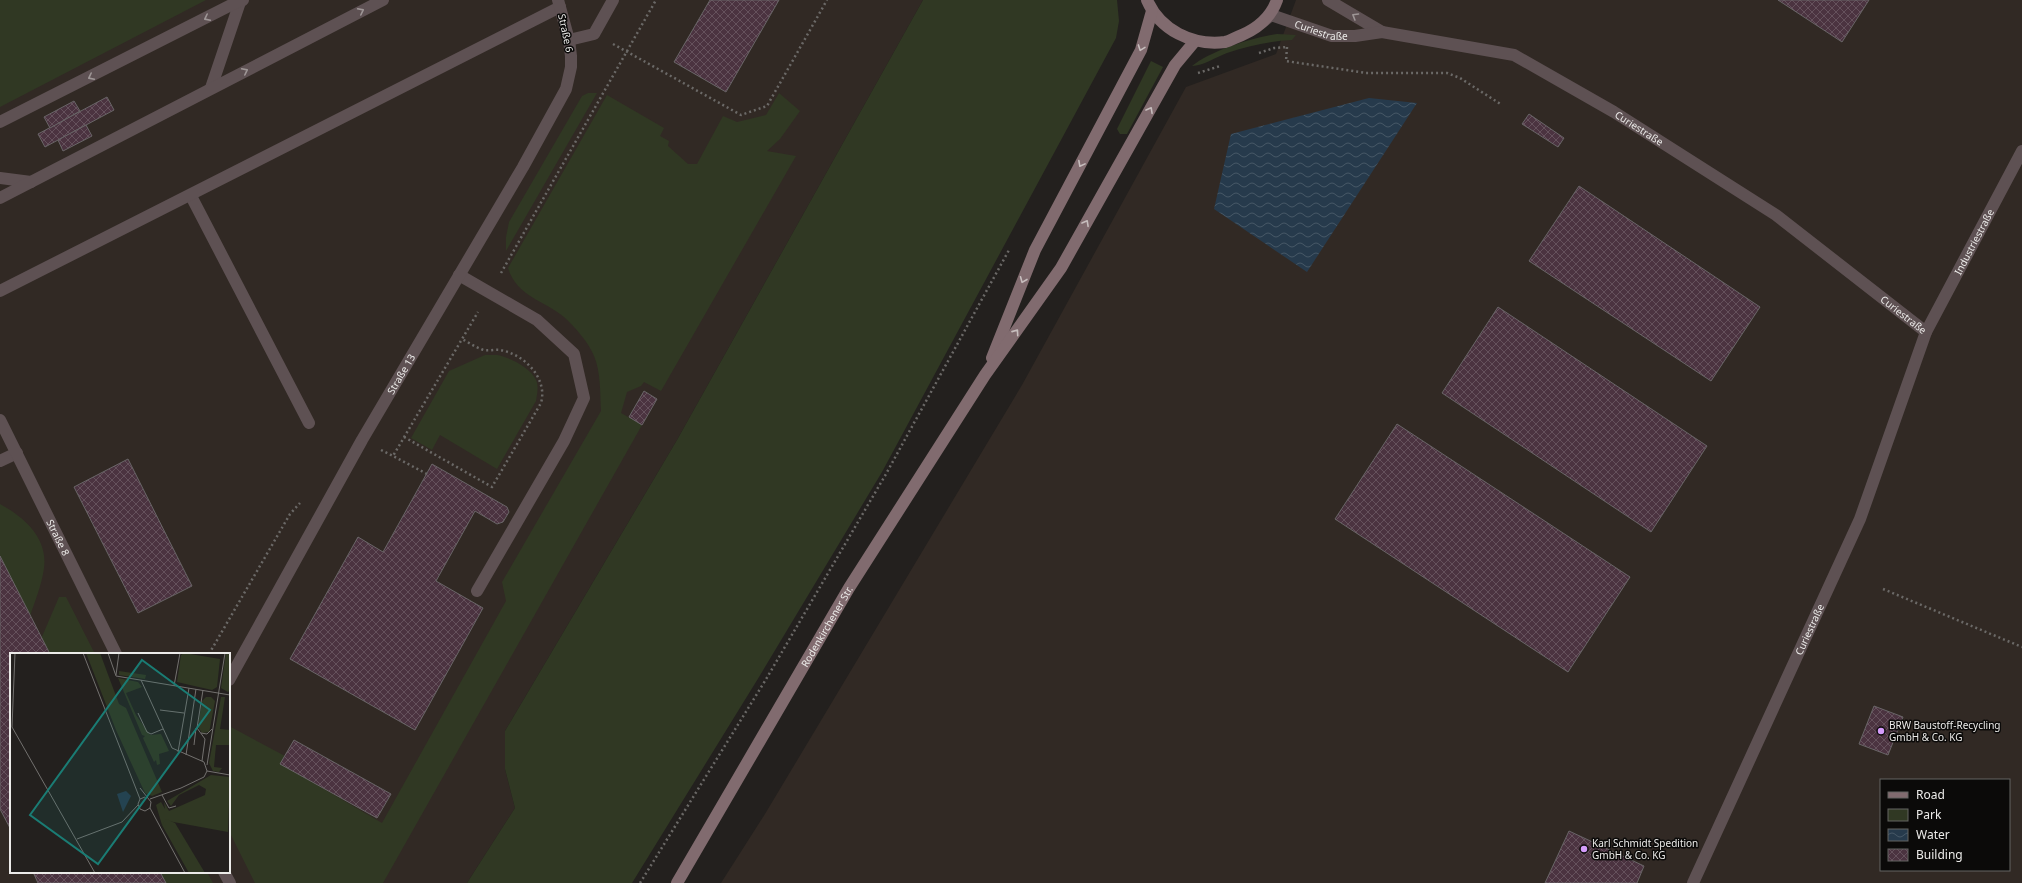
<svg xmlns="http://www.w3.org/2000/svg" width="2022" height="883" font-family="'Noto Sans',sans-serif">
<defs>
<pattern id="water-waves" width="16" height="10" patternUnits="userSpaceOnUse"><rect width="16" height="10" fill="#263a4c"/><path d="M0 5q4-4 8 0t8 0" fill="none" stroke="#465766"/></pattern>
<pattern id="building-cross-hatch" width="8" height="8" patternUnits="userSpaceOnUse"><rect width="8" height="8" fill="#4b3340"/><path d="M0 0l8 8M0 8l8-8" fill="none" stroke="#65515c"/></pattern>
</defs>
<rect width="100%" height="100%" fill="#23201e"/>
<g fill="#312924" fill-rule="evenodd">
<path d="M0,0h923l-246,440 -172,291v38l10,39 -48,75h-467zM11,654h218v218h-218z"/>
<path d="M1296,0h726v883h-1301l44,-69 257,-429 164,-298 90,-33zM1881,780h128v90h-128z"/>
</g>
<g fill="#303823">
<path d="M0,0h206l-206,107z"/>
<path d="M923,0h194l2,21 -3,17 -234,434 -123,205 -127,206h-165l48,-75 -10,-39v-38l172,-291z"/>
<path d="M1277,34l19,1 -4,5c-22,1 -44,6 -65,13 -11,4 -24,13 -35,13 18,-15 62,-29 85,-32z"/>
<path d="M1151,61l12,6 -36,67h-7l-3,-5z"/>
<path d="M588,93h9l-91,158v-14l3,-15 73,-126z"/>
<path d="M779,93l21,18 -20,28 -13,12 29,5 -135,235 -17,-9 -3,4 -14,6 -6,21 21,12 -259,458h-128l-26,-52v-105l56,30 -4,8 101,59 124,-222 -4,-19 99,-171c-1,-17 0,-39 -7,-55 -5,-13 -19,-29 -30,-39 -20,-17 -47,-20 -56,-49l99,-173 57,33 -4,8 9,5 -1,5 20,18h9l26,-48 14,6 29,-7z"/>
<path d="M485,355c4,0 8,0 12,0 12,2 34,13 39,25 3,6 1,15 0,21l-39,68 -57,-34 -8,15 -21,-12 38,-67z"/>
<path d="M0,504c24,13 48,34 44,64 -2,16 -9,33 -14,48l-30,-60z"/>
<path d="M59,597h7l29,57h-46l-8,-15z"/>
<path d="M160,872h47l6,11h-47z"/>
</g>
<path fill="url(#water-waves)" d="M1369,98l48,5 -110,169 -93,-63 17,-75z"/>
<g fill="url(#building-cross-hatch)" stroke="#696567">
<path d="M710,0h69l-53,92 -52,-30z"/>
<path d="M1778,0h91l-27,42z"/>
<path d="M107,97l7,13 -69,37 -7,-13z"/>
<path d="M74,101l6,10 -30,17 -6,-11z"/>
<path d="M1529,114l35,24 -6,9 -36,-23z"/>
<path d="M86,125l6,11 -29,15 -5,-11z"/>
<path d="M1579,186l181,121 -49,74 -182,-120z"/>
<path d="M1498,307l209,139 -56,86 -209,-139z"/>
<path d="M644,391l13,8 -15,26 -13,-8z"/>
<path d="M1397,424l233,153 -62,95 -233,-153z"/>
<path d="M128,459l64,127 -54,27 -64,-126z"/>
<path d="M432,464l75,43 2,5 -6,10 -6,2 -22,-13 -39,70 47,27 -68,122 -125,-71 68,-122 25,15z"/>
<path d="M0,556l50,98h-39v176l-11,-21z"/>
<path d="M1874,706l29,11 -15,38 -29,-11z"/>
<path d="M294,740l97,54 -14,24 -97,-54z"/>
<path d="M1569,831l75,35 -7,17h-92z"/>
<path d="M33,872h127l6,11h-128z"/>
</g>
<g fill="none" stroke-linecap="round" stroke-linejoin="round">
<g stroke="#6b6967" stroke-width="2.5" stroke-dasharray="2 3" stroke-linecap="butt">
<path d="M613,44l128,71 26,-9 60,-106"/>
<path d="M1287,47l-1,14 80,12h81l13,5 42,27"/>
<path d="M1259,53l15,-5 13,-1"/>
<path d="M1198,73l22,-7"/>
<path d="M501,273l155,-273"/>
<path d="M404,437l88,50 49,-84c7,-25 -17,-49 -41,-53 -6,-1 -13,2 -19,-1 -6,-2 -13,-7 -19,-10"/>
<path d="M381,450l12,6"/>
<path d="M427,474l-34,-18 85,-144"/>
<path d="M1883,589l139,58"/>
<path d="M209,654l81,-140 10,-11"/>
<path d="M640,883l125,-202 121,-207 123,-224"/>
</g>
<g stroke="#5e5153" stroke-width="12">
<path d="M569,40l25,-6 19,-34"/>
<path d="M211,88l29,-86 3,-2"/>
<path d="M0,122l241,-122"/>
<path d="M0,178l31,4"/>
<path d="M191,196l118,227"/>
<path d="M0,198l383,-198"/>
<path d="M459,275l78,45 37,34 10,44 -20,43 -87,150"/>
<path d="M0,291l560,-284"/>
<path d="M0,461l17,-8"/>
</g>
<g stroke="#5e5153" stroke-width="12">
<path d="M1328,0l54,32"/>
<path id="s1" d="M1264,21l7,-6 61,21h23l27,-4 132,23 100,57 162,103 150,117"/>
<path id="s2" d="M0,420l116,234"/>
<path id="s3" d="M229,680l133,-240 161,-273 43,-78 5,-22v-11l-2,-16 -11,-40"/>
<path d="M224,872l6,11"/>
<path id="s4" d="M1693,883l167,-364 66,-187 96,-181"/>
</g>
<g stroke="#816b6f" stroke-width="12">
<path d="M1147,0c13,30 45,46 78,42 5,-1 11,-5 17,-7 16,-7 29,-18 35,-35"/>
<path d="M992,358l43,-108 106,-200 11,-39"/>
<path id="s5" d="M677,883l172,-295 136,-213 76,-107 114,-203 20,-24"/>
</g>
</g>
<defs><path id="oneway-chevron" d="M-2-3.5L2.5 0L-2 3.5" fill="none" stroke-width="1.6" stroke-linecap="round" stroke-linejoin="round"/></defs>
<g stroke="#9e9696">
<use href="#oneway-chevron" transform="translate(361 11) rotate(-27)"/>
<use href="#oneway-chevron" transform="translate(1355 16) rotate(-149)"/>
<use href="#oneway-chevron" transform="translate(207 18) rotate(153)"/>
<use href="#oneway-chevron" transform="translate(245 71) rotate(-27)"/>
<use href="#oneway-chevron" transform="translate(91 77) rotate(153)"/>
</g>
<g stroke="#c7bebe">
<use href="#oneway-chevron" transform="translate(1141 48) rotate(110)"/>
<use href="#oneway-chevron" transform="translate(1150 110) rotate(-61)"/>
<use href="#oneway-chevron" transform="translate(1081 164) rotate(118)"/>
<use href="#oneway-chevron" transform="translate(1086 223) rotate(-61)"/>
<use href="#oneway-chevron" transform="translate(1023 280) rotate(112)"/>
<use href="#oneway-chevron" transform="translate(1016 332) rotate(-55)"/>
</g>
<g fill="#d59cfb" stroke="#0b0a09" stroke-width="1.5">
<circle cx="1881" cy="731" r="4"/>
<circle cx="1584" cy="849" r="4"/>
</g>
<g text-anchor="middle" stroke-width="3" stroke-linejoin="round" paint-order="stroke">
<g font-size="10" fill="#ecebe9" stroke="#0b0a09">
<text dy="4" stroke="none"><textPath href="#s1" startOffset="62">Curiestraße</textPath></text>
<text transform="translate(566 33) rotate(78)" y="4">Straße 6</text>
<text dy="4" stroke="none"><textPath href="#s1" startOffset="403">Curiestraße</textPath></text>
<text dy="4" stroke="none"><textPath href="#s4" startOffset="701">Industriestraße</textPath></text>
<text dy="4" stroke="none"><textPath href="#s1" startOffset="727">Curiestraße</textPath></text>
<text dy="4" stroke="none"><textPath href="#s3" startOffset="351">Straße 13</textPath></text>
<text dy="4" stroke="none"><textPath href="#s2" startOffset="131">Straße 8</textPath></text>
<text dy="4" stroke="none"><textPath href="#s5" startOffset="297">Rodenkirchener Str.</textPath></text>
<text dy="4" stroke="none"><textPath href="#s4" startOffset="279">Curiestraße</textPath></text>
</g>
<g font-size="10" fill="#ecebe9" stroke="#0b0a09" text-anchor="start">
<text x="1889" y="729">BRW Baustoff-Recycling<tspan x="1889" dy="12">GmbH &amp; Co. KG</tspan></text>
<text x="1592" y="847">Karl Schmidt Spedition<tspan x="1592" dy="12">GmbH &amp; Co. KG</tspan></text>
</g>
</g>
<g transform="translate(10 653)">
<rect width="220" height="220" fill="#23201e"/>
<path d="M76,0h14l19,51 7,4 36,84 -10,4 -7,-3 -29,-63zM174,0l36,6 -3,28 -5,3 -35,-8 4,-27zM216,0h4v37l-2,2 -7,-4zM109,18l27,4 -1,4 -26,-4zM108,25l20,4 4,5 -16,6 10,22 14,20 11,-1 8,17 -10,3 1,10 -3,1 -1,-5 -2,2 -11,-24 2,-2 -3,-1zM196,44h5l4,4 -5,27 -1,4 -7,1 -4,-6 4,-26zM211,44h4l-5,32 10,1v15h-14l-2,22 8,1 -3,4 -6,-1 -4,-8zM201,122l19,2 -2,55 -60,-11 -6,4 -6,-20 5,-3 4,7 -1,-7 5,9 36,-16 1,-6 -7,-4 -20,10 -8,11 -4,-5z" fill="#303823"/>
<path d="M156,166l9,4 30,50h-16l-27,-48z" fill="#303823"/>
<path d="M116,138l5,5 -8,16 -6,-18z" fill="#263a4c"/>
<path fill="none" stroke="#73716f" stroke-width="1" d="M5,0l-3,74 83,146M73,0l57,146M98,0l8,23M106,22l3,-22M106,23l114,19M131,27l31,68 32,14 3,9M164,33l6,-33M150,57l24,3M128,60l9,19 4,2 12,-5M191,80l6,1 5,-5M184,92l2,-17M168,99l11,-64M176,102l10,-66M192,108l3,-22 -8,-11 6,-38M197,112l18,-112M130,135l11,14 -1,6 -5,3 -5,-2 -2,-5 2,-5 5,-2M152,142l7,13 7,-2M140,146l31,-11 23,-11 3,-6 23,4M140,155l35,65M67,186l45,-17 16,-17"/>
<path fill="#1a7c74" fill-opacity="0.15" stroke="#1a7c74" stroke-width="2" d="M132,7l68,50 -112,154 -68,-49z"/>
<rect width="220" height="220" fill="none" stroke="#ecebe9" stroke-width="2"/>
</g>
<rect x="1880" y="779" width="130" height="92" fill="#0b0a09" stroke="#656463"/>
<rect x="1888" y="792" width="20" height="6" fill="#816b6f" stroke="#656463"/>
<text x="1916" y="799" font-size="12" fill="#ecebe9">Road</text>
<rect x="1888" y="809" width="20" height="12" fill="#303823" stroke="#656463"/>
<text x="1916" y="819" font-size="12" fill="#ecebe9">Park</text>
<rect x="1888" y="829" width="20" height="12" fill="url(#water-waves)" stroke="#656463"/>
<text x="1916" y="839" font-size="12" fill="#ecebe9">Water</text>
<rect x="1888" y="849" width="20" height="12" fill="url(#building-cross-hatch)" stroke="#656463"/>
<text x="1916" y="859" font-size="12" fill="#ecebe9">Building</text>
</svg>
